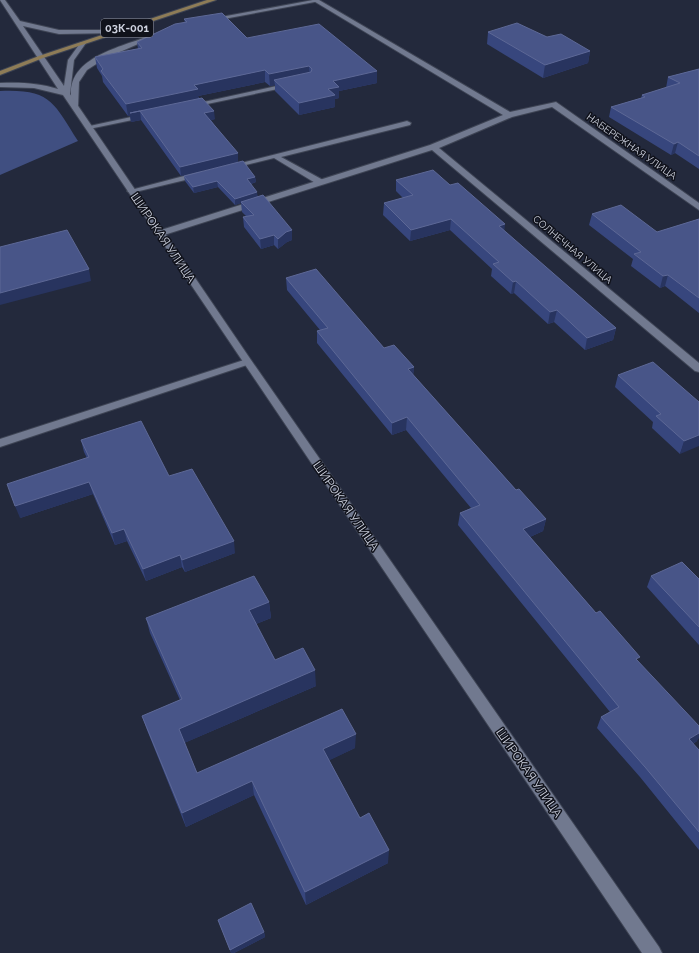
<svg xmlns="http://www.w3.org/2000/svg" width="699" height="953" font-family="Raleway,sans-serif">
<rect width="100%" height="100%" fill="#23293c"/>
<path fill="#404f81" d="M0,91c51,-2 53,11 78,50l-78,34z"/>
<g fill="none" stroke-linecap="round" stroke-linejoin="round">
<g stroke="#3e4454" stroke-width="2">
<g id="service">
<path d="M313,0l7,1 -107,20 -3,-2z"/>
<path d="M149,36l5,1 -50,22 -17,11 -8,12 -1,26 -5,1c-2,-4 -2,-10 -2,-15 -1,-37 50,-47 78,-58z"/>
<path d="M290,83l2,1v2l-99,21 -3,-2z"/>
<path d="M145,114l2,1v2l-58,12 -4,-2z"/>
<path d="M407,121l4,2 -1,2 -129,32 42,23v4h-6l-43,-26 -45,11 -4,-2z"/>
<path d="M199,172h3v4l-71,17 -4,-2z"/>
<path d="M247,359l3,1 2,2 -2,2 -250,83v-8z"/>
</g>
</g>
<g stroke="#3e4454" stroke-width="2">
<path id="minor" d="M312,0h7l191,112 46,-10 143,101v7l-147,-103 -40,10 -73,31 260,215v9l-4,-1 -263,-221 -268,85h-6v-4l272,-86 73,-30z"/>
</g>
<g stroke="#3e4454" stroke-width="2">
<path id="tertiary" d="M0,0h5l15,21 39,9h60l1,1 -3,2 -58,1 -36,-8 41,60 4,-26 13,-18 5,1 -12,17 -4,34 181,266 408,587 3,6h-20l-579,-858 -29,-7 -34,-1v-4c20,-1 39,0 58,6z"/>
</g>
<g stroke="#3e4454" stroke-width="2">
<path id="primary" d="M207,0h9l-173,58 -43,17v-4l39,-15z"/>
</g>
<use href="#service" fill="#71798f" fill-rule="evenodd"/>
<use href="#minor" fill="#71798f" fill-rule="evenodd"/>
<use href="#tertiary" fill="#71798f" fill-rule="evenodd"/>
<use href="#primary" fill="#8e7c57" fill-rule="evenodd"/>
</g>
<g fill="#37467d">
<path d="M184,19l63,19 130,45 -38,8v7l-4,1v8l-36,8 -24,-24v-6l-5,1 -5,-4 -67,14 1,2 16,21 -4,1 27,42 -57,14 -40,-56 -10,2 -1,-6h-2l-25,-34 -1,-6 -5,-8 -2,-11 43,-8 -1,-7 48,-19z"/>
<path d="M488,32l59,5 43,14 -2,12 -45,15 -56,-34z"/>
<path d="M699,69v100l-24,-16 -4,2 -62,-38 2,-10 30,-9 1,-3 24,-7 2,-11z"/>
<path d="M184,176l71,1 1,5 -5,2 7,13 34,43 -5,2 -9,7 -4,-4 -13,4 -17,-22 -1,-10h4l-5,-5 -1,-9 -6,2 -17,-18 -24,6 -9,-12z"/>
<path d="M396,180l54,5 54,46 112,97 -3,12 -28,10 -31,-28 -6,2 -34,-31 -3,1 -20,-18 1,-7 -42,-39 -40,11 -27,-26 1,-12 19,-5 -7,-7z"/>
<path d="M592,214l65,18 42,-13v94l-34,-27 -5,2 -29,-22 2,-7 -44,-34z"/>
<path d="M286,278l98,70 30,19 -1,8 103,115 30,29 -3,12 -13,6 66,76 42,48 59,80 -4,3 6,6v100l-59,-73 -43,-49 4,-11 9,-5 -152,-187 2,-12 11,-5 -65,-78 -14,5 -75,-92v-12l3,-1 -33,-40z"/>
<path d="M618,375l81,27 -19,52 -28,-26 1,-6 -38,-35z"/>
<path d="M81,440l88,36 66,77 -50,19 -3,-5 -36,14 -19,-40 -12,4 -22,-51 -73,24 67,-60 -3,-6z"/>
<path d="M651,576l48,3v66l-52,-58z"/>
<path d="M269,602l2,16 -15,6 19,36 41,26 -132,57 13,30 158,-25 -26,12 31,58 28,45 -82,42 -52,-110 -68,32 -39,-97 -5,-14 38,-16 -30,-67 -4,-15z"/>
<path d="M218,920l46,12 1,5 -31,16h-3z"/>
</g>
<g fill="#28345f">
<path d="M590,51l-2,12 -45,15 2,-13z"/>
<path d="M309,66l1,12 -36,2 1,5 -5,1 -1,-12z"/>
<path d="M265,70v12l-67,14 1,5 -59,10 1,9 -10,2 -1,-6h-2l-2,-12 68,-19z"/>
<path d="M377,71v12l-38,8v7l-4,1v8l-36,8v-12l29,-14 5,-8z"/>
<path d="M214,111l1,8 -10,3 -1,-9z"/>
<path d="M678,142l-3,11 -4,2 3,-11z"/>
<path d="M238,153v9l-57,14 -1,-9z"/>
<path d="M255,177l1,5 -9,3v-6z"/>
<path d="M217,181l1,6 -24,6 -1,-6z"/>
<path d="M257,192l1,6 -17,4v1l-6,2v-6z"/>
<path d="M451,219l-1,11 -40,11 1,-11z"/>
<path d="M505,224l-1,11 -5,-9z"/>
<path d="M292,230v10l-5,2 -9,7v-10l8,-7z"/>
<path d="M274,235v10l-13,4 -1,-10z"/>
<path d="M89,269l2,12 -91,24v-12z"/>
<path d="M668,275l-3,11 -5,2 3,-12z"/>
<path d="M516,281l-2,12 -3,1 2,-12z"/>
<path d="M557,310l-3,12 -6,2 2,-12z"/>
<path d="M616,328l-3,12 -28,10 2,-12z"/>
<path d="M414,367l-1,12 -5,-10z"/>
<path d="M407,417l-1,13 -14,5v-12z"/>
<path d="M699,435v11l-19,8 4,-13z"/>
<path d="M89,482l4,12 -73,24 -5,-12z"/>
<path d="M546,519l-3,12 -22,10 2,-12z"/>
<path d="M124,529l3,12 -12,4 -3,-12z"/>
<path d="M234,541l1,12 -50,19 -3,-12z"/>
<path d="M180,555l2,12 -36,14 -3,-12z"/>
<path d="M269,602l2,16 -20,8 -2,-16z"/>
<path d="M315,670l1,16 -134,58 -3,-15z"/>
<path d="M699,733v5l-2,3 -14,9 6,-11z"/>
<path d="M356,734l-1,14 -31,15 -1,-14z"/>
<path d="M252,781l2,14 -68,32 -4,-14z"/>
<path d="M389,850l-1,13 -82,42 -1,-13z"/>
<path d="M264,932l1,5 -31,16h-3l-1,-3z"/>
</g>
<g fill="#485588" stroke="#5d6896">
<path d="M222,13l25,25 72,-14 58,47 -44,10 6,6 -11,2 7,6 -36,8 -25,-23 37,-8 1,-3 -3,-3 -40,8 -4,-4 -71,15 4,4 -72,15 -25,-33 2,-2 -8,-12 47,-9 -5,-6 38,-18 12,-2 -3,-3z"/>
<path d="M517,23l30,14 14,-3 29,17 -45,14 -57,-33z"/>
<path d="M699,69v87l-21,-14 -4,2 -63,-37 34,-10 -3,-2 38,-12 -12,-6z"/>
<path d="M202,98l12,13 -10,2 34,40 -58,14 -40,-56 -10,2z"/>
<path d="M243,161l12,16 -8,2 10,13 -22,7 -18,-18 -24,6 -9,-11z"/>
<path d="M433,170l17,15 8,-2 47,41 -6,2 117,102 -29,10 -30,-28 -7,2 -34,-31 -3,1 -20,-18 6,-2 -48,-43 -40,11 -27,-27 29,-8 -17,-15z"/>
<path d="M263,195l29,35 -6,2 -8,7 -4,-4 -14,4 -17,-22 11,-2 -13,-13z"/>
<path d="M621,205l36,27 42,-13v79l-31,-23 -5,1 -29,-22 7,-2 -49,-38z"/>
<path d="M67,230l22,39 -89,24v-46z"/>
<path d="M316,269l68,79 10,-3 20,22 -6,2 108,121 3,-1 27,30 -23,10 73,84 4,-2 40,46 -4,2 63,67v7l-10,6 10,11v82l-54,-65 -44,-50 18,-10 -159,-194 20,-8 -73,-88 -15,6 -75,-92 11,-3 -42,-50z"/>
<path d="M653,362l46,40v33l-15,6 -28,-25 5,-2 -43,-39z"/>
<path d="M141,421l28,55 23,-7 42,72 -52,19 -2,-5 -37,14 -19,-40 -12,4 -23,-51 -74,24 -8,-22 82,-27 -8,-17z"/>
<path d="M682,562l17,17v48l-48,-51z"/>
<path d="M254,576l15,26 -20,8 26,50 28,-12 12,22 -136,59 18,44 145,-64 14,25 -33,15 37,69 9,-5 20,37 -84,42 -53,-111 -70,32 -40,-97 40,-17 -36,-81z"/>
<path d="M251,903l13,29 -34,18 -12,-30z"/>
</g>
<g text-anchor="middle" stroke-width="3" stroke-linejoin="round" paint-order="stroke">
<g font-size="10" fill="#ced2df" stroke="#10121b">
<text transform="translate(632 146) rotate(35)" y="4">НАБЕРЕЖНАЯ УЛИЦА</text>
<text transform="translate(573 249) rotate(40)" y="4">СОЛНЕЧНАЯ УЛИЦА</text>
</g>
<rect fill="#10121b" stroke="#9598a4" stroke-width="1" x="101" y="19" width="52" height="18" rx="3"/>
<g font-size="11" font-weight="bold" fill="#ced2df">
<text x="127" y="32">03К-001</text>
</g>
<g font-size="12" fill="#ced2df" stroke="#10121b">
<text transform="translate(163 238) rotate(56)" y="4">ШИРОКАЯ УЛИЦА</text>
<text transform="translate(346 506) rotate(55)" y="4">ШИРОКАЯ УЛИЦА</text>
<text transform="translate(529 773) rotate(55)" y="4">ШИРОКАЯ УЛИЦА</text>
</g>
</g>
</svg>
